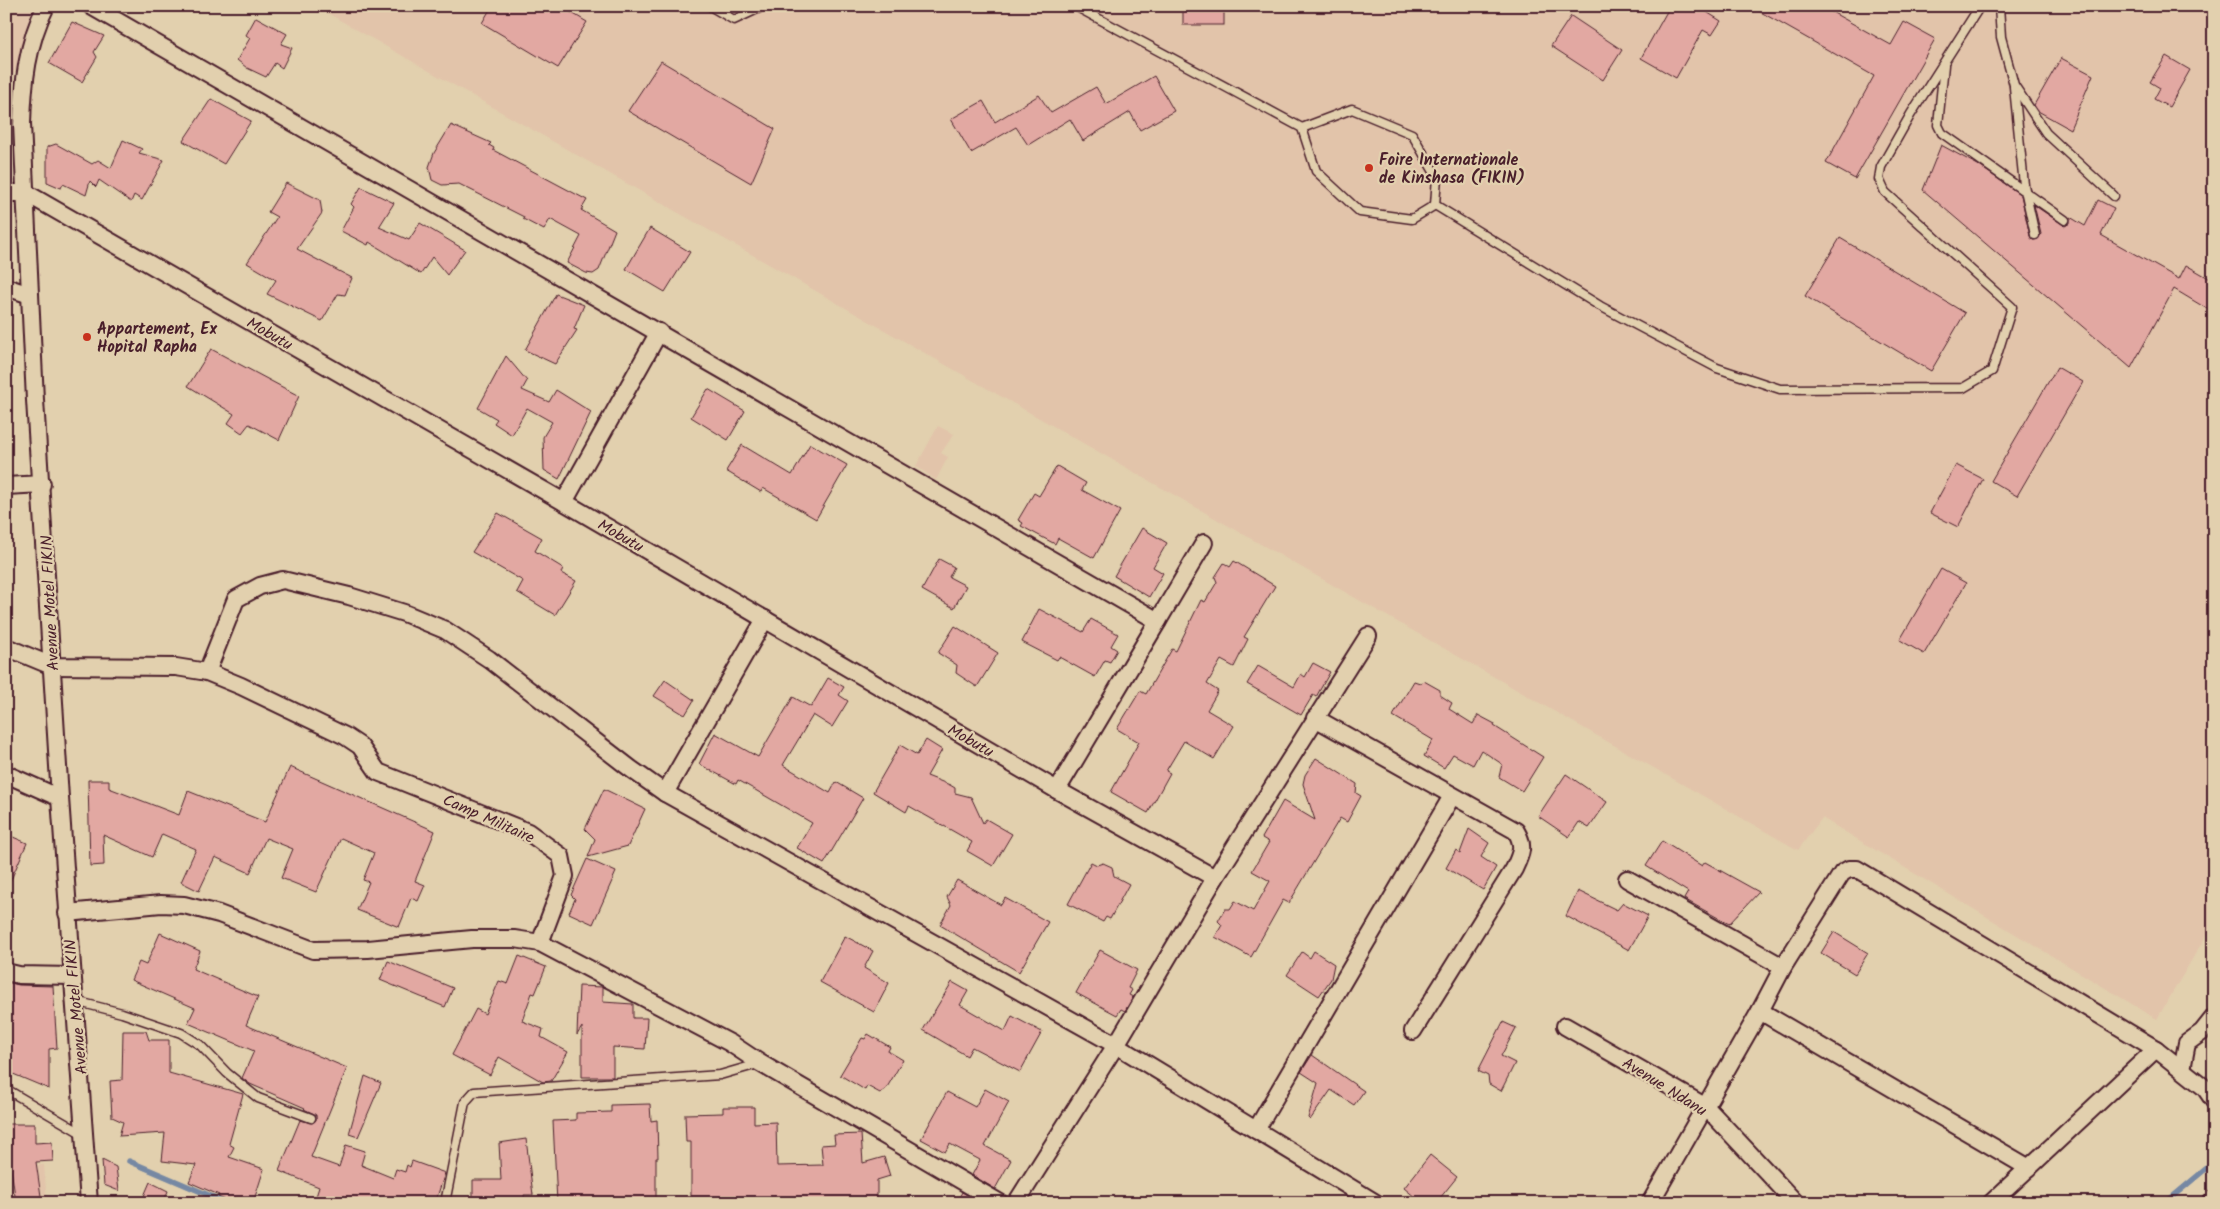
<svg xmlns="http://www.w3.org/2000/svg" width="2220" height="1209" font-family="Kalam,sans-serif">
<rect width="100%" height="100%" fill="#e2d0ae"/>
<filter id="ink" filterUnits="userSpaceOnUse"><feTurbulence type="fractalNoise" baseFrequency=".02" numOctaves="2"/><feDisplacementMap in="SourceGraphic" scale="10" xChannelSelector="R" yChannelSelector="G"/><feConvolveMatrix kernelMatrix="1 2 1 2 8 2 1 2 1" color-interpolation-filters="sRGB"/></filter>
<g filter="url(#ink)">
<g fill="#e2c4aa">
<path d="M6,6h47l-41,70 -6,-2z"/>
<path d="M315,6h1899v916l-57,97 -335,-201 -24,32z"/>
<path d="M938,426l16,8 -13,19 7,4 -12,23 -20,-14z"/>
<path d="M44,1165l3,38h-41v-36z"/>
</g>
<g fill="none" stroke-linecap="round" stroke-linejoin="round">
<g stroke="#7688a3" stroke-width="5.5">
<path d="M129,1161l98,42"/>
<path d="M2165,1203l49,-41"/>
</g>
</g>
<g fill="#e2a8a2" stroke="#4a1f2b">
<path d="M492,6h68l27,16 -29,46 -76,-45z"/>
<rect x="1183" y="6" width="41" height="19"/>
<path d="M1670,6h27l24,15 -9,14 -9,-5 -27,48 -35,-20z"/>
<path d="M1750,6h71l70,39 13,-23 31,17 -80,140 -29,-16 48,-87z"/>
<path d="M1571,16l51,34 -19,30 -52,-34z"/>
<path d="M256,17l31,17 -6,10 11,4 -10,20 -7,-5 -9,14 -19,-9 -10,-8 13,-22 -4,-3z"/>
<path d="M72,22l32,14 -10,16 3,5 -15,25 -33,-19z"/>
<path d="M2166,56l24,14 -21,37 -15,-8 6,-11 -10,-6z"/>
<path d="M2061,58l32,17 -23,54 -32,-18 -4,-6z"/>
<path d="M661,61l114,68 -24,54 -123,-72z"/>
<path d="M1154,76l20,35 -34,19 -10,-18 -47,29 -13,-22 -42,26 -12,-18 -45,26 -20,-34 32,-18 12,21 44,-27 12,18 45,-26 10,17z"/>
<path d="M211,99l40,22 -27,43 -41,-23z"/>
<path d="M451,125l40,18 -2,2 5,3 -1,2 94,50 -6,10 34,20 -16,40 -6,4 -7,-1 -19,-10 14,-27 -31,-17 -6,11 -21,-11 1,-2 -65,-33 -17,1 -10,-5 -3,-13 5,-14z"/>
<path d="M123,140l19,9 -3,4 25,7 -22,40 -8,-5 -3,7 -32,-22 -3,7 -6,-6 -4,14 -23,-11 -2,4 -14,-6v-35l9,-3 36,20 6,-4 13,8z"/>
<path d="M1941,145l37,20 43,30 9,41 3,4 5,-1 3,-5 -7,-29 31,21 5,-3v-6l15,9 13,-26 16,8 -13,27 78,44 7,-14 28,16v32l-40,-24 -43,79 -208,-178z"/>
<path d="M286,183l34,17 2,13 -25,36 55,29 -7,17 -7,-1 -16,27 -55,-27 9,-14 -29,-17 30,-46 -9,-5z"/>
<path d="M361,187l33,16 -15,24 30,13 11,-17 45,27 -18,25 -15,-18 -11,17 -52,-32 -1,3 -27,-14 13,-24 -3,-3z"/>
<path d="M650,228l40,24 -25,40 -39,-23z"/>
<path d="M1840,238l125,75 -34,58 -126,-75z"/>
<path d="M556,294l28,11 -10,24 3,1 -22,34 -30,-14z"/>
<path d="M211,349l88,47 -20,44 -30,-16 -7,9 -14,-10 6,-9 -46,-28z"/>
<path d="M506,356l21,25 -5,9 27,12 7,-12 35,22 -32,67 -15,-9 -1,-33 9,-15 -25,-14 -15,27 -18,-12 3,-4 -19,-11z"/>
<path d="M2057,367l26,15 -66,114 -26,-15z"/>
<path d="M708,389l37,22 -17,29 -37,-23z"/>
<path d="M810,444l37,21 -31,54 -53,-31 -2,4 -35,-21 16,-26 50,30z"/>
<path d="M1956,465l27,14 -25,48 -28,-14z"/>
<path d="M1057,466l29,17 -4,7 38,21 -26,47 -36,-20 -3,6 -34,-18 2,-3 -5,-3 16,-27 5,3z"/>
<path d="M498,513l44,25 -7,13 28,17 -2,5 15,8 -21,34 -38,-23 6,-11 -51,-29z"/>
<path d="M1142,528l25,15 -14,24 10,6 -14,24 -35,-21z"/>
<path d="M939,559l15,8 -5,10 17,9 -12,22 -32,-18z"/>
<path d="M1234,561l41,25 -31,51 4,2 -14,28 -13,-7 -14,24 11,7 -11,19 27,16 -20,33 -30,-18 -18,30 4,2 -22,40 -37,-21 28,-50 -22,-13 23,-38 6,3 26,-45 4,2 25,-51 4,2 12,-20 -2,-5 9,-14 6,4z"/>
<path d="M1941,569l25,14 -42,71 -24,-14z"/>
<path d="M1039,609l44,23 8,-13 27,15 -7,12 6,4 -7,12 -5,-2 -10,17 -36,-20 -2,3 -35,-18z"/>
<path d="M955,626l43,27 -21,34 -21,-14 1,-8 -19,-12z"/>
<path d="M1313,663l17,9 -14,25 -3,-2 -12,20 -54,-31 11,-18 36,21 7,-13 4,3z"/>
<path d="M828,678l16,9 -5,8 9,6 -16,26 -19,-12 -30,50 47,28 6,-11 27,16 -39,66 -27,-16 15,-25 -74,-43 -2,4 -37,-20 16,-31 43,24 35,-60 18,10z"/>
<path d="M665,680l29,20 -9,15 -31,-19z"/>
<path d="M1414,681l6,2 4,-2 16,9v5l12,8 -3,6 24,15 5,-9 17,9 -1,2 49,31 -21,34 -23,-14 3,-13 -21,-14 -8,15 -20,-11 -9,14 -20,-12 9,-16 -40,-24z"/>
<path d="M926,740l16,10 -15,26 23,9 5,3v5l16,4 12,26 3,-4 26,15 -19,32 -26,-15 5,-9 -63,-36 -3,6 -33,-20 27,-47 17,10z"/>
<path d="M1316,758l41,26 -1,9 5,3 -14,26 -7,-4 -51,85 -6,-3 -32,57 -36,-20 7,-12 -4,-4 7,-12h5l5,-8 18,10 17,-30 -18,-10 17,-29 -7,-4 21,-37 32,19 -12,-36 2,-9z"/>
<path d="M290,767l145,64 -20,50 10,4 -7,16 -7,-3 -12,29 -42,-17 12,-28 -6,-2 11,-27 -33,-15 -25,54 -35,-14 12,-29 -27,-11 -16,35 -35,-16 -16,34 -18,-9 15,-33 -34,-15 -10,23 -49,-22 1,30 -14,1 -2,-86h21v8l70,27 9,-24 77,31z"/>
<path d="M1566,774l41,28 -18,26 -10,-6 -10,15 -31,-21z"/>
<path d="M604,789l41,20 -17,37 -40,11 7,-18 -10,-10z"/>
<path d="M1469,829l20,14 -8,14 15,10 -13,23 -37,-22 10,-18 4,3z"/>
<path d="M6,834l21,9 -21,48z"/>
<path d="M1662,841l40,25 3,-4 54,30 -30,32 -45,-25 4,-7 -42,-26z"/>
<path d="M587,859l29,13 -23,52 -24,-11 6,-14 -4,-4z"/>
<path d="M1091,862l6,3 6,-2 9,4 2,9 15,8 -19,35 -4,-2 -3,5 -35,-18z"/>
<path d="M957,880l44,25 4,-7 43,24 -29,50 -79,-47 11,-20 -4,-8z"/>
<path d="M1578,891l39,19 6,-7 25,13 -19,34 -63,-34z"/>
<path d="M1834,932l34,21 -13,21 -34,-21z"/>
<path d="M160,933l40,18 -7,18 65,28 -12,28 101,43 -36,89 28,10 7,-22 19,6 -4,14 32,13 3,-9 9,3 2,-7 3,2 2,-6 33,12 -10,30h-121l5,-16 -40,-16 21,-51 12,3 4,-3v-5l-12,-6 1,-1 -55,-24 -8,-6 12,-27 -66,-28 7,-15 -64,-28 8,-18 7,3z"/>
<path d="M845,936l28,15 -9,17 25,15 -15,29 -54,-30z"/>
<path d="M1100,950l37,20 -9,18 4,2 -3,5 4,2 -8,14 -4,-2 -4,6 -41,-22z"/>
<path d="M1314,951l20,13 -3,15 -12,17 -32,-21 15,-23 8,6z"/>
<path d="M519,956l27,11 -11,27 -3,-1 -10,28 21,8 -2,8 27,15 -17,29 -8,1 -44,-25 -9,18 -38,-20 24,-46 9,5 14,-33 9,3z"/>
<path d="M388,961l65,27 -8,19 -65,-27z"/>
<path d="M6,982l13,3 34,1 4,62 -8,1v40l-43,-18z"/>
<path d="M952,982l16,9 -8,14 45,26 7,-15 30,16 -22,40 -48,-25 -5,9 -44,-26z"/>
<path d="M579,986l24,1v15l30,2v14h14l-2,31 -32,-2v30h-31v-50l-5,8z"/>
<path d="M1503,1022l13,6 -15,28 14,7 -14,28 -12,-7 -1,-8 -10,-5z"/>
<path d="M123,1031h23l3,9h20v33l74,21 -14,50 5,3 -5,10 35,12 -11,34h-19l-16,-6 1,-2 -30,-13 7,-17 -34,-4 3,-28 -46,3 4,-14 -11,-5 -2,-36 12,-1z"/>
<path d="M868,1034l22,13 -2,4 15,9 -17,29 -6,4 -13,-7 -2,4 -25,-15 22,-37 3,1z"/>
<path d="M1312,1055l52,36 -10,14 -23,-15 -21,30 -2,-2 10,-35 -17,-11z"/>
<path d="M365,1076l16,7 -23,54 -9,-3z"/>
<path d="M985,1089l24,13 -24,44 26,14 -16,29 -23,-14 8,-15 -30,-16 -5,8 -24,-13 26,-47 28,15z"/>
<path d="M650,1104l1,17 6,-1 1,38h-2v45h-99l-4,-82 23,-1v-7l35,-1v-7z"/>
<path d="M723,1107h31v16l22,-1 1,44 46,-1 -2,-20 14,-1 -1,-9 27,-1 2,29 21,-6 6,19 -13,4v23h-186v-61h-5l-1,-28 38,-1z"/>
<path d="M6,1124h29v19l17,-1 1,19 -17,1 6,41h-26l-7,-48h-3z"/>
<path d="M526,1139l7,56h-9l1,8h-52v-23h28l-2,-37z"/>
<path d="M1430,1155l27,22 -21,26h-14l-18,-15z"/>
<path d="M102,1160l14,7 3,24 -15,-6z"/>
<path d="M150,1182l18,9 -5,12h-22z"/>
<path d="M962,1192l18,11h-24z"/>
</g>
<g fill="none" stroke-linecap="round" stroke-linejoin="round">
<g stroke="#4a1f2b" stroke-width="11">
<g id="lane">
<path d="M710,6l24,14 30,-14"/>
<path d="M1075,6l227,122 14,43 44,41 52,7 23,-14"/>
<path d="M1999,6l2,31 13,48 32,48 68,63"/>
<path d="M1944,65l-6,60 4,8 123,87"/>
<path d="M2014,87l10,98 11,50"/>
<path d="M1302,128l50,-19 60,25 25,43 -2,28"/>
<path d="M1435,205l165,101 117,62 63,21 183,-1 29,-17 20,-64 -127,-115 -6,-13 2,-12 30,-53 69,-108"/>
<path d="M75,1001l47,12 59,20 19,12 27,28 31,25 53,20"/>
<path d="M6,1089l77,45"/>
<path d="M445,1203l20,-101 9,-10 246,-17 38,-11"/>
</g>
</g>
<g stroke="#4a1f2b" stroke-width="20">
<g id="street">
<path d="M46,6c-19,37 -23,78 -24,118l13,276 25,398 29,405"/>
<path d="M91,6l1067,615 -101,169"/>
<path d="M6,193h20l538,309 493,288 158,88"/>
<path d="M6,287l24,8"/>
<path d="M6,486l36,-2"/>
<path d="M564,502l95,-170"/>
<path d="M1158,621l46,-78"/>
<path d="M6,647l46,19 124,1 31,5 34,14 104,50 15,10 18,26 150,60 33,24 4,20 -25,67 -25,-4h-43l-104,10 -55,1 -94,-36 -35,-9 -23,-1 -94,9"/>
<path d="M207,672l29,-73 24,-13 23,-6 66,16 55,17 41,17 44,29 142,110 34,24 451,252 260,158"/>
<path d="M1315,718l201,113c9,15 5,23 -2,38l-101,162"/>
<path d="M6,774l54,24"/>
<path d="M665,793l100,-174"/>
<path d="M1627,879l156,88"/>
<path d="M540,943l190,100 30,20 240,140"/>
<path d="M6,972l13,3 53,1"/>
<path d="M1760,1011l269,157"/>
<path d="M1565,1026l141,81 90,96"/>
<path d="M2182,1069l5,-26 15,-11 12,-15"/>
<path d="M1256,1130l196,-334"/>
<path d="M1016,1203l100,-158 99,-167 153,-242"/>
<path d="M1650,1203l110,-192 23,-44 59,-94 7,-4h8l299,180 49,39 9,13"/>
<path d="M1991,1203l165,-154"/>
</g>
</g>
<path stroke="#4a1f2b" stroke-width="3" stroke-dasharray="4 4" stroke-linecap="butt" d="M2197,1203l17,-15"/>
<use href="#lane" stroke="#e2d0ae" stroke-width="8"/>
<use href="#street" stroke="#e2d0ae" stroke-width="16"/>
</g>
</g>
<g fill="#c8321e" stroke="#e2d0ae" stroke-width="2">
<circle cx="1369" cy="168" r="5"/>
<circle cx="87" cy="337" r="5"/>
</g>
<g text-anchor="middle" stroke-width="4.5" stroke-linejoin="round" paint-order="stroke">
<g font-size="16" font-weight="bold" fill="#4a1f2b" stroke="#e2d0ae" text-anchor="start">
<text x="1379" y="165">Foire Internationale<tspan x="1379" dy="18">de Kinshasa (FIKIN)</tspan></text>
<text x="97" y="334">Appartement, Ex<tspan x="97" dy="18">Hopital Rapha</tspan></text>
</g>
<g font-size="16" fill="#4a1f2b" stroke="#e2d0ae">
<text transform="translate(270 333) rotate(30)" y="6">Mobutu</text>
<text transform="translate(621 535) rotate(30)" y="6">Mobutu</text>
<text transform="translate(49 603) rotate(-93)" y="6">Avenue Motel FIKIN</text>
<text transform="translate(971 740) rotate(30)" y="6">Mobutu</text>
<text transform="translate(489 818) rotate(24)" y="6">Camp Militaire</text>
<text transform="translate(75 1007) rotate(-95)" y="6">Avenue Motel FIKIN</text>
<text transform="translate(1665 1086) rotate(32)" y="6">Avenue Ndanu</text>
</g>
</g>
<rect width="2220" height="1209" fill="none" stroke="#e2d0ae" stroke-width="25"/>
<rect x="12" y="12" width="2195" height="1184" fill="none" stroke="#4a1f2b" stroke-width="2" filter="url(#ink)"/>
</svg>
